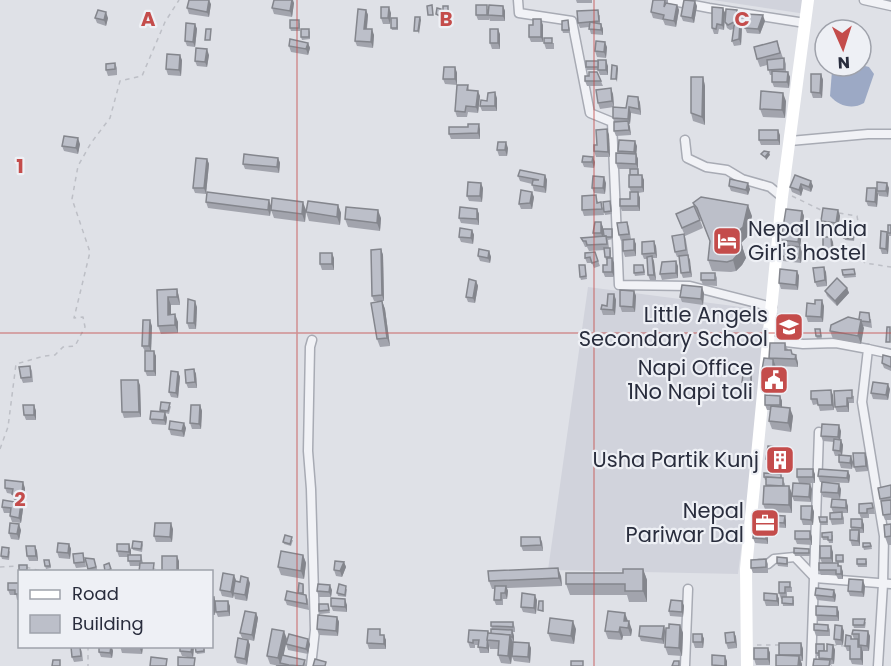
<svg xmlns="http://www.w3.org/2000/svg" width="891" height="666" font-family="Poppins,sans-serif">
<rect width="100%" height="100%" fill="#dfe1e7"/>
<g fill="#d1d3dc">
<path d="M713,0h95l-2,14z"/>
<path d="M588,287l183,24 -33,263 -190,-4z"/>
<path d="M776,313l13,1 14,7 -1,15 -28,-3z"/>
</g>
<path fill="#9ca9c5" d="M861,65l8,2 5,7 -10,29c-12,7 -25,3 -34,-7l2,-25 8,-5z"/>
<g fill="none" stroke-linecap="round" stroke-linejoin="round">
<g stroke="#a8abb4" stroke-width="11">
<g id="minor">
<path d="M518,0l1,13 53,8 18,92 22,9 7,163 71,1 82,21"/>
<path d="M668,0l41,8 96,15"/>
<path d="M864,0l27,6"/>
<path d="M685,140l2,18 19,9 21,3 15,9 28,8 12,10"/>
<path d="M790,141l78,-7h23"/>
<path d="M768,340l35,4 33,-1 32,6 -6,53 22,134 -1,48 -5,82"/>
<path d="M868,349l23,5"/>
<path d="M759,564h9l6,-5 21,-2 20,21 76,6"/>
<path d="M311,666l4,-36 -4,-141 -3,-38 2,-104 2,-7"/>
<path d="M685,666l3,-77"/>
<path d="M811,666l8,-234"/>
</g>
</g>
<g stroke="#bdbfc6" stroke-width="1.5" stroke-dasharray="4.5 4.5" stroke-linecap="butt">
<path d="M792,196l31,15"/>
<path d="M839,213l18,3 4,23 -1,19 5,5 26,4"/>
<path d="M0,449l8,-22 8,-63 28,-8 11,-1 8,-8 12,-1 10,-19 -2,-10 -9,1 16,-66 -18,-53 6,-33 13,-23 19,-25 10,-37 22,-5 23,-54 14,-22"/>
<path d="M0,567l19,-1"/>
<path d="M26,567l11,3 33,2"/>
<path d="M757,645h22"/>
<path d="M832,645l13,1"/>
<path d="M88,646v20"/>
</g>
<use href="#minor" stroke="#f1f2f6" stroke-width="8"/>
<path stroke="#fff" stroke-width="12" d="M747,666l-1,-97 36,-372 26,-197"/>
</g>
<g fill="#a2a4ad">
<path d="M576,0h16v3h-15z"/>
<path d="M653,0h15v3l9,2 2,5 -3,17 -11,-2 -2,-5 -10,-2 -2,-6z"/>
<path d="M294,3l-2,14 -18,-3 -2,-6z"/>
<path d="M211,4l-2,13 -20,-3 -2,-6z"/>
<path d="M503,6l2,5v10h-15l-1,-3v2h-11l-2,-5 12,-6z"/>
<path d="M697,6l-3,17 -11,-2 -2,-5z"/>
<path d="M723,8l2,5 -1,17 -5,-1 -1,5h-4l-2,-6z"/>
<path d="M366,10l2,5 -1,14 7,6 -1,13 -16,-2 -2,-5z"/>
<path d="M737,10l2,6 -1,6h2l2,5 -1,18 -7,1 -2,-5 2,-12 -4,1 -3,-2 -2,-6z"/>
<path d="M391,13l-1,11h-7l-2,-6z"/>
<path d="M600,15v9h1l2,5v6l-12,-1 -2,-7 -9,1 -2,-5z"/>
<path d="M95,18h13l-2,8 -9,-3z"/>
<path d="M397,18l1,2v10h-6l-1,-2z"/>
<path d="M568,20l2,13h-7l-1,-3z"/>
<path d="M765,21l-5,13 -13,-1 -2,-5z"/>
<path d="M300,23v8h-9l-1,-3z"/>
<path d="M195,24l2,5 -2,18 -8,-1 -2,-5z"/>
<path d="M543,25v17h-12l-2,-5z"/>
<path d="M310,31v8l-8,1 -1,-3z"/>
<path d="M500,34v15h-8l-2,-6z"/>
<path d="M777,41l6,17h1l2,6v7l4,6 -1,11 -15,-1 -2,-5v-7h-2l-3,-10 -7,2 -3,-8z"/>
<path d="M308,43l2,5 -2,7 -17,-3 -2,-6z"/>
<path d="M544,43h10v6h-8z"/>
<path d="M607,47l-1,11 -9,-1 -2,-6z"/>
<path d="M209,55l-2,12 -10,-1 -2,-5z"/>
<path d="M182,60l-1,16 -13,-1 -2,-6z"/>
<path d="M115,63l2,5v7l-9,1 -2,-6z"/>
<path d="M608,66v9h-8l-2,-5h-11l-1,-3z"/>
<path d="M455,67l2,6v12l-12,-1 -2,-5z"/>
<path d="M597,72l6,14h-16l-2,-5 4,-5z"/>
<path d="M821,74l2,6 -1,18h-9l-2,-6z"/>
<path d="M703,77l2,9v39l-12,-4 -2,-8z"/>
<path d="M468,85l1,5 11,6 -2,17 -10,-1 -1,5h-10l-2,-6z"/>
<path d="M613,94l1,13 -14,2 -2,-6z"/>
<path d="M638,97l2,6 1,12 -10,-2 -1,11h-1l2,11 -15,1 -2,-5v-9l-1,-4z"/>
<path d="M497,98v13h-15l-2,-5 7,-5z"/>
<path d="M786,101l-1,17 -22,-1 -3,-8z"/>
<path d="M480,129v10h-29l-2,-5z"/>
<path d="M607,129l2,6 1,22h-14l-2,-6z"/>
<path d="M780,135v10h-19l-2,-5z"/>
<path d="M80,144l-2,10 -14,-3 -2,-5z"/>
<path d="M637,146l-1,8 2,5v10h-20l-2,-6 3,-10 -1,-2z"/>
<path d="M508,148l-1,8h-8l-2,-6z"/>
<path d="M278,158l2,5 -1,10 -34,-4 -2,-5z"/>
<path d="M207,159l2,5 -3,30 -11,-1 -2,-5z"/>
<path d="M582,162h13l-1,6 -10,-1z"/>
<path d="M638,169l1,6 5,5v12l-6,1 2,5v13h-18l-2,-5 10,-7 1,-7 -2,-5 1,-12z"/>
<path d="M545,175l2,5 -1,13 -12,-2 -2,-7 -12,-3 -2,-5z"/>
<path d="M795,175l18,11 -2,6 -8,-3 -2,7 -9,-4 -2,-5z"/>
<path d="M606,183l-1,11 -11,-1 -2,-5z"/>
<path d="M729,186l21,3 -2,6 -17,-4z"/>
<path d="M483,188l-1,14 -13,-1 -2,-5z"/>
<path d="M876,188l2,6 -1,13 -9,-1 -2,-5z"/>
<path d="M889,188l-1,9 -9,-1 -2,-5z"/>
<path d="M534,197l-2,12h-11l-2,-5z"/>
<path d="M598,201v2l5,5 1,7 -20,1 -2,-6z"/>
<path d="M206,202l65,3 35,5 -1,12 -31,-4 -3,-8 -1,6 -62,-8z"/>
<path d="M693,203l59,13 -5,21 -6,6 5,15 -4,7 -6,6 -5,1 -19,-1 -4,-11 2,-19 -9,-22 -3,-4 5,13 -18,8 -9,-22 18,-8z"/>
<path d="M611,204l1,10 -7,1 -1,-3z"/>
<path d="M338,205l3,8 -1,12 -31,-4 -3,-9z"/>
<path d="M477,209l2,5v11l-18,-2 -2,-5z"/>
<path d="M838,210l2,6 -2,13 -15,-3 -2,-5z"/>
<path d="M802,211l2,5 -4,31 2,5 -1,11 -18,-2 -2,-5 2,-11 -2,-5z"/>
<path d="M381,218l-1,13 -32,-4 -3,-8z"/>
<path d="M627,222l2,5 2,12 5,5v12l-11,1 -2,-6v-10h-2l-2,-6z"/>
<path d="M891,225v11h-2l-1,18h-6l-2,-6z"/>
<path d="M603,227v9l9,-7 1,3v7l-5,1 1,8 2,3v7l3,5v14h-9l-2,-5 4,-7v-5h-1l-1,-3 -1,-7 -15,1 -2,-4h-2l-4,-9 13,-1 -1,-4z"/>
<path d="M472,230l2,5 -1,9 -12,-2 -2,-5z"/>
<path d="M684,234l2,6 6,37 -9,1 -2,-5 -2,-16h-2l-2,-5z"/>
<path d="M855,235l-1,6 -9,-1 -1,-2z"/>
<path d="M833,242l1,14h-9l-2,-5z"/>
<path d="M656,246l1,12h-4l1,4 2,18h-6l-2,-5 -1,-16h-3l-2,-5z"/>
<path d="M381,249l2,6 1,46h-2l3,8 5,37 -10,1 -3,-8 5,-38h-8l-2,-5z"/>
<path d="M489,251l2,6 -1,6 -10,-2 -2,-5z"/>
<path d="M595,252l5,14 -6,2 -2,-5h-5l-2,-5z"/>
<path d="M334,258v12h-12l-2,-6z"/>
<path d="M585,265l2,14 -6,1 -1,-3z"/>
<path d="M678,266v12l-16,2 -2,-6z"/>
<path d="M644,268l1,7 -10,1 -1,-3z"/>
<path d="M797,271l2,5 -1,14 -17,-1 -2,-6z"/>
<path d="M826,272l1,14 -10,1 -2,-5z"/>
<path d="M855,272l1,5 -12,1 -1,-3z"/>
<path d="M715,273l2,5v8l-14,-1 -2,-5z"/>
<path d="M476,281l2,5 -3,17 -7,-1 -2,-5z"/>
<path d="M847,288l2,5 -12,13 -10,-10 -2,-5z"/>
<path d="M177,289l2,8 1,8h-9v9l7,8v11l-17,1 -3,-8 -1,-36z"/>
<path d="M634,291l2,5 -1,16h-13l-2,-6z"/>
<path d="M704,293l-1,12 -21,-3 -2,-5z"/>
<path d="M614,294l2,6 -1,15h-12l-2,-6 6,-3z"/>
<path d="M824,306l-1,16h-15l-2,-6z"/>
<path d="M197,307l-1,22h-7l-2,-6z"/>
<path d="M859,319h12l1,9 -9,-2 -2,18 -28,-5 -3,-8z"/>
<path d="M152,326l-1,25 5,5v20h-9l-2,-5v-20l-3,-5z"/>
<path d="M820,329l2,10h-5l-1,-3z"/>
<path d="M785,343l3,7 5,5h3l2,8v4l-22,-1 3,9 -1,11h-10l-6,-16 8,-11z"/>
<path d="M891,357v14l-7,-3 -2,-5z"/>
<path d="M30,366l2,5 1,11 -10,1 -2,-5z"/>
<path d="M194,369l2,5 1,14h-9l-2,-5z"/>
<path d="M178,372l2,5 -2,21 -7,-1 -2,-5z"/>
<path d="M751,375l1,3v8l-9,-1 -1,-3z"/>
<path d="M140,385l1,32 -17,1 -2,-6z"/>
<path d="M749,388v8h-6l-1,-3z"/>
<path d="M890,389l-2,11 -15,-1 -2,-6z"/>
<path d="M834,391l20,5v7h-5v9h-12l-2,-5z"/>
<path d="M833,395l1,15 -14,1 -2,-7 -5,1 -2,-6z"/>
<path d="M780,396l2,5v6l11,9 -2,16 -19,-3 -3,-8 1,-11h-3l-2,-5z"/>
<path d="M34,405l2,6v9h-10l-2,-5z"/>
<path d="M200,405l2,6 -1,18h-9l-2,-6z"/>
<path d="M171,406l-2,8 -4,-1 2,5 -1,7 -14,-1 -2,-5 10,-7v-2z"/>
<path d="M186,428l-2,9 -13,-2 -2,-6z"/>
<path d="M841,431l-1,8 3,6 -1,10 11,7 -1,7 -11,-1 -2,-6v-6h-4l-2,-6 1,-8 -11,-1 -2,-5z"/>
<path d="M791,449l2,6 -2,12 -23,-2 -2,-6z"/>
<path d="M865,453l2,5 1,13 -12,1 -2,-5z"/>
<path d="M848,471l2,5 -1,7 -29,-1 -2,-6z"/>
<path d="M781,474l1,4 3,6v2h4l3,8v19l-26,-1 -3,-8 3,-18v-6h-1l-1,-3z"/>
<path d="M815,474v9h-16l-2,-6z"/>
<path d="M891,485v35h-6l-2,-5 -1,-10 -2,-6z"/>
<path d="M5,488h20l-1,13 -10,-1 -2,-6 -5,-1z"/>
<path d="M812,489l-1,13 -17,-1 -2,-5z"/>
<path d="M841,489l-1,10 -17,-2 -2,-5z"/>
<path d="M21,503l2,6 -2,14 -9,-1 -2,-6v-3h-6l-2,-6z"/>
<path d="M872,503l2,5 1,6h-6v4h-8l-2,-5z"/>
<path d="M812,506l2,6 -1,13h-10l-2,-6z"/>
<path d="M848,506v7h-6l2,5v6l-12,1 -2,-6 3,-7 -2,-5z"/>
<path d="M785,516l1,5v7l-16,-1 -2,-5z"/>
<path d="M827,517l1,8h-8v-3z"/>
<path d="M862,519l2,6v8h-4v13h-8l-2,-6 1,-10v-3z"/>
<path d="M891,524v21h-3l-3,-8z"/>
<path d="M173,529l-1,13h-16l-2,-6z"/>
<path d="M21,530l-2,10 -8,-1 -2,-6z"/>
<path d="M810,531l2,6v8l-15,-1 -2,-5z"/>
<path d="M768,534v10l-13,-1 -2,-5z"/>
<path d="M833,535v8h-4l-1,-3h-5l-1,-3z"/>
<path d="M293,540l-2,6 -7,-2 -1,-2z"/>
<path d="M142,542l1,3 -1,7 -9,-2 -1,-2z"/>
<path d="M542,542l1,9h-20l-2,-5z"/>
<path d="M69,544l2,5 -1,10 -11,-1 -2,-6z"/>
<path d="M871,545l1,4 -8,1 -1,-3z"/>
<path d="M35,546l2,5 1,10h-9l-2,-5z"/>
<path d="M131,550v5h10l2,8 13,6 -17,-3h-9l-2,-9h-9l-2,-6z"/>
<path d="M10,551l-1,9 -7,-1 -1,-3z"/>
<path d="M810,552v4h-15l-1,-3z"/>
<path d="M833,552v11h4l-1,-2 7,-6 1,8h-6l2,3h1l2,6v7h-5l-2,-4h-15l-2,-5 3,-7 -2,-5z"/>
<path d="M303,555l3,8 -2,16 -23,-4 -3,-8z"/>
<path d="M85,558l9,1 4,13h-10z"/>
<path d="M787,558l1,2v7l-10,-1 -1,-3z"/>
<path d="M85,559l1,8 -10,1 -2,-5z"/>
<path d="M766,559l2,5v9h-15l-2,-5z"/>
<path d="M867,561v6h-9l-1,-3z"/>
<path d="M344,562l2,5 -4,10 -6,-1 -2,-6z"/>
<path d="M50,563l1,5 -5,1 -1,-3z"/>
<path d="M643,569l4,11v22h-18l-2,-7h-57l-4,-11z"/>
<path d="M561,576l1,10 -55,2 1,3 -1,8h-4v6h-7l-2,-5 1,-11h-3l-3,-8z"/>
<path d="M236,580v1l14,2 -3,18 -12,-2 -1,-4 -1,3 -11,-2 -2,-6z"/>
<path d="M779,582l13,5v5h-5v5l7,3v6h-11l-1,-7h-1l-2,-6z"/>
<path d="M20,583v17h-3l-1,-5h-6l-2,-5z"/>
<path d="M303,584l1,2v8l2,1 2,5 1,10 -22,-5 -2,-5 13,-7z"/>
<path d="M865,586l-1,11 -14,-1 -2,-5z"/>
<path d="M347,589l-1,8 -8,-1 -1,-3z"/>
<path d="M332,590l-1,7h-12l-2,-6z"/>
<path d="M777,594l2,5v7h-13l-2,-6z"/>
<path d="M815,595h21l-1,7 -18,-2z"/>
<path d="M212,597h2l1,4 15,5v10l-12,1 -3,-7v5h-3z"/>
<path d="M537,600l-1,14 -13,-2 -2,-5z"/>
<path d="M682,601l2,5 -1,11 -13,-1 -1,-5z"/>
<path d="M328,604l2,9 -10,1 -1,-3z"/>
<path d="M347,605v7l-14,-1 -2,-5z"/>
<path d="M839,612v9h-21l-2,-6z"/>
<path d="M256,613l2,5 -4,23 -12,-3 -2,-5z"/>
<path d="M337,617l2,5 -1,14 -19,-1 -2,-6z"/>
<path d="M627,621l5,9 -1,6h-8l-1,4 -14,-1 -3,-8z"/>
<path d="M513,622l2,6v4h-2l1,4v6l17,6 -1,15 -16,-2 -2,-4 -1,7 -10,-1 -3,-8v-6h-8l-1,-3v7h-9l-2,-8h-3v3h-5l-2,-6 20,-11 1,2 2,1 1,-5 -1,-3z"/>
<path d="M866,622l-1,6h-11l-1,-3z"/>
<path d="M680,625l3,8 -1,23 -14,-1 -3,-8v-15l-1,12 -23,-3 -2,-5 25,-10 1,5 4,-3z"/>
<path d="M828,625l2,5v6h-14l-2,-6z"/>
<path d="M576,629l-2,15 -23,-3 -3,-8z"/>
<path d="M853,630l17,6 -1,15h-6v14l-11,-1 -2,-5v-8h-3l-2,-5 6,-10 1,3h2l-2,-5z"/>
<path d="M844,631l-1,14h-7l-2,-6z"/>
<path d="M734,632l2,5 1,11 -9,1 -2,-6z"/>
<path d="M702,634l2,5 -1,9h-8l-2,-6z"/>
<path d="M382,635l4,5v9h-17l-2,-6z"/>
<path d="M287,639l-4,17 22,4 1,6h-30h3l-9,-2 -3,-8z"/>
<path d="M248,640l2,5 -3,20 -10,-2 -2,-6z"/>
<path d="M801,643l2,6v12h-3l2,3 -23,-9z"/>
<path d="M286,644h24l-2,10 -20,-4z"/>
<path d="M824,644l1,7h2l6,-6 2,5 -1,14h-3l1,2 -13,-7v-3h-2l-1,-3z"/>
<path d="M99,646h16v2l-3,-1 1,4 -1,7 -11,-1 -2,-5z"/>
<path d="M120,646h23l-1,8 -20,-1z"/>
<path d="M180,646h14l-1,12 -11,-2 -2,-5z"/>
<path d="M204,646l1,7 -8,1 -1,-2z"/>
<path d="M80,647l2,5 1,9 -9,1 -2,-5z"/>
<path d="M768,648l2,5v12h-14l-2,-6z"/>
</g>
<g fill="#84868d">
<path d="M209,0l2,4 -2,13 -2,-5z"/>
<path d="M292,0h1l1,3 -2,14 -2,-6z"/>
<path d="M695,1l2,5 -3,17 -2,-5z"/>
<path d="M677,5l2,5 -3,17 -2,-6z"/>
<path d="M503,6l2,5v10l-2,-5z"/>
<path d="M389,7l2,6 -1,11 -2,-6z"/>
<path d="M723,8l2,5 -1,17 -2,-5z"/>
<path d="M366,10l2,5 -2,19 -2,-5z"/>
<path d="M737,10l2,6 -1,11 -2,-6z"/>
<path d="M106,12l2,6 -2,8 -2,-6z"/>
<path d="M763,15l2,6 -5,13 -2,-5z"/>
<path d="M420,17l1,3 -2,14 -1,-3z"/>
<path d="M541,19l2,6v17l-2,-5z"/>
<path d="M740,22l2,5 -1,18 -2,-6z"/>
<path d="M195,24l2,5 -2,18 -2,-5z"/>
<path d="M601,24l2,5v6l-2,-5z"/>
<path d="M372,29l2,6 -1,13 -2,-6z"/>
<path d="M498,29l2,5v15l-2,-6z"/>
<path d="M605,42l2,5 -1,11 -2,-6z"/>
<path d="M308,43l2,5 -2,7 -2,-6z"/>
<path d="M207,49l2,6 -2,12 -2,-5z"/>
<path d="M180,55l2,5 -1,16 -2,-6z"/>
<path d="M606,60l2,6v9l-2,-5z"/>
<path d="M617,66l1,2 -1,14 -1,-3z"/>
<path d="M455,67l2,6v12l-2,-6z"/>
<path d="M788,72l2,5 -1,11 -2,-6z"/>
<path d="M821,74l2,6 -1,18 -2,-5z"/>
<path d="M703,77l2,9v39l-3,-8z"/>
<path d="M611,88l2,6 1,13 -2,-6z"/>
<path d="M478,91l2,5 -2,17 -2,-6z"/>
<path d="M495,92l2,6v13l-2,-5z"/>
<path d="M783,93l3,8 -1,17 -3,-8z"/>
<path d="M638,97l2,6 1,12 -2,-6z"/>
<path d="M629,107l2,6 -1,11 -2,-5z"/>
<path d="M628,121l2,6 1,8 -2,-5z"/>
<path d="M479,124l1,5v10l-2,-6z"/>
<path d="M607,129l2,6 1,22 -2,-5z"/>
<path d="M778,130l2,5v10l-2,-5z"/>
<path d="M78,138l2,6 -2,10 -2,-6z"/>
<path d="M635,141l2,5 -1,12 -2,-6z"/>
<path d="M506,142l2,6 -1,8 -2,-6z"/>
<path d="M769,152l1,3 -4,5 -1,-3z"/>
<path d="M636,154l2,5v10l-2,-5z"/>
<path d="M593,157l2,5 -1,6 -2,-6z"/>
<path d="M278,158l2,5 -1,10 -2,-6z"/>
<path d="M207,159l2,5 -3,30 -2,-6z"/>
<path d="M545,175l2,5 -1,13 -2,-6z"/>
<path d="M642,175l2,5v12l-2,-5z"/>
<path d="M604,177l2,6 -1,11 -2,-6z"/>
<path d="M811,181l2,5 -2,6 -2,-5z"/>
<path d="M481,183l2,5 -1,14 -2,-6z"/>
<path d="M748,183l2,6 -2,6 -2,-5z"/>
<path d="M887,183l2,5 -1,9 -2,-6z"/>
<path d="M801,184l2,5 -2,7 -2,-6z"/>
<path d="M876,188l2,6 -1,13 -2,-5z"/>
<path d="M532,192l2,5 -2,12 -2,-6z"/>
<path d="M638,192l2,6v13l-2,-5z"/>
<path d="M269,200l2,6 -1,10 -2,-6z"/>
<path d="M303,202l3,8 -1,12 -3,-8z"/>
<path d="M338,205l3,8 -1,12 -3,-8z"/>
<path d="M748,205l4,11 -5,21 -6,6 5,15 -4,7 -6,6 -3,-11 4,-28z"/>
<path d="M477,209l2,5v11l-2,-6z"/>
<path d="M378,210l3,8 -1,13 -3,-8z"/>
<path d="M838,210l2,6 -2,13 -2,-6z"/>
<path d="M802,211l2,5 -4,32 -2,-6z"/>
<path d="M601,222l2,5v12l-2,-6z"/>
<path d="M472,230l2,5 -1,9 -2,-6z"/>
<path d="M887,232l2,5 -1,17 -2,-5z"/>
<path d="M831,237l2,5 1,14 -2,-5z"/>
<path d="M634,239l2,5v12l-2,-6z"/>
<path d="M654,241l2,5 1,12 -2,-5z"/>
<path d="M800,247l2,5 -1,11 -2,-5z"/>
<path d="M381,249l2,6 1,46 -2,-6z"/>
<path d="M489,251l2,6 -1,6 -2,-5z"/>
<path d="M332,253l2,5v12l-2,-6z"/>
<path d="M688,255l2,5 2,17 -2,-5z"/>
<path d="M652,256l2,6 2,18 -2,-5z"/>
<path d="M612,258l2,5v14l-2,-5z"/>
<path d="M676,261l2,5v12l-2,-5z"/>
<path d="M824,267l2,5 1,14 -2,-6z"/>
<path d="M797,271l2,5 -1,14 -2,-5z"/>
<path d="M476,281l2,5 -3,17 -2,-5z"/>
<path d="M702,287l2,6 -1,12 -2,-6z"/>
<path d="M847,288l2,5 -12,13 -2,-5z"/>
<path d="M177,289l2,8 1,8 -3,-8z"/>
<path d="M634,291l2,5 -1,16 -2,-5z"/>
<path d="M614,294l2,6 -1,15 -2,-5z"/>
<path d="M168,297l3,8v18l-3,-8z"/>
<path d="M822,300l2,6 -1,16 -2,-5z"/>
<path d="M195,301l2,6 -1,22 -2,-6z"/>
<path d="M382,301l3,8 5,37 -3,-8z"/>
<path d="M175,314l3,8v11l-3,-8z"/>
<path d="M150,320l2,6 -1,26 -2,-6z"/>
<path d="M861,320l3,8 -3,16 -3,-8z"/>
<path d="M154,351l2,5v20l-2,-5z"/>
<path d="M796,355l2,8v4l-3,-8z"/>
<path d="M773,359l6,16 -1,11 -5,-15z"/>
<path d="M194,369l2,5 1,14 -2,-6z"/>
<path d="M178,372l2,5 -2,21 -2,-5z"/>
<path d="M138,380l2,5 1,32 -2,-5z"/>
<path d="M888,384l2,5 -2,11 -2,-5z"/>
<path d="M831,390l2,5 1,15 -2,-5z"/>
<path d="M780,396l2,5v9l-2,-5z"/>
<path d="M847,398l2,5v9l-2,-6z"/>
<path d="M34,405l2,6v9l-2,-5z"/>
<path d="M200,405l2,6 -1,18 -2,-5z"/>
<path d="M790,408l3,8 -2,16 -3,-9z"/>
<path d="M165,412l2,6 -1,7 -2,-5z"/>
<path d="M184,423l2,5 -2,9 -2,-6z"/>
<path d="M839,425l2,6 -1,11 -2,-5z"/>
<path d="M841,440l2,5 -1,11 -2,-5z"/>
<path d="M791,449l2,6 -2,12 -2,-6z"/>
<path d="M865,453l2,5 1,13 -2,-5z"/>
<path d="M851,456l2,6 -1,7 -2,-6z"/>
<path d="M813,469l2,5v9l-2,-6z"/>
<path d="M848,471l2,5 -1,7 -2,-5z"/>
<path d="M23,482l2,6 -1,13 -2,-6z"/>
<path d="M810,484l2,5 -1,13 -2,-5z"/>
<path d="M839,484l2,5 -1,10 -2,-6z"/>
<path d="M789,486l3,8v19l-3,-8z"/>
<path d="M846,500l2,6v7l-2,-5z"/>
<path d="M21,503l2,6 -2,14 -2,-5z"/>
<path d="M812,506l2,6 -1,13 -2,-5z"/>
<path d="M785,516l1,5v7l-2,-5z"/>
<path d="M862,519l2,6v8l-2,-5z"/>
<path d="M171,523l2,6 -1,13 -2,-5z"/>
<path d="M19,524l2,6 -2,10 -2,-6z"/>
<path d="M766,529l2,5v10l-2,-5z"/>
<path d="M859,530l1,5v11l-2,-5z"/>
<path d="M810,531l2,6v8l-2,-6z"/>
<path d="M540,537l2,5 1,9 -2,-6z"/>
<path d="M69,544l2,5 -1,10 -2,-6z"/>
<path d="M129,544l2,6v7l-2,-5z"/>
<path d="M35,546l2,5 1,10 -2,-5z"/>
<path d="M831,546l2,6v12l-2,-6z"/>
<path d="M303,555l3,8 -2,16 -3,-8z"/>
<path d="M177,556l2,5v11h-1l-1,-2z"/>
<path d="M344,562l2,5 -4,10 -2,-6z"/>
<path d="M841,566l2,6v7l-2,-5z"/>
<path d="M558,568l3,8 1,10 -3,-8z"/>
<path d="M643,569l4,11v22l-4,-11z"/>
<path d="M234,575l2,5 -3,18 -2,-6z"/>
<path d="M248,578l2,5 -3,18 -2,-6z"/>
<path d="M863,580l2,6 -1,11 -2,-5z"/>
<path d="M330,585l2,5 -1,7 -2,-5z"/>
<path d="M506,586l2,5 -1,8 -2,-6z"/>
<path d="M834,590l2,5 -1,7 -2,-5z"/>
<path d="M777,594l2,5v7l-2,-5z"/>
<path d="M535,595l2,5 -1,14 -2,-6z"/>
<path d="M214,597l2,6 -1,12 -2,-5z"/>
<path d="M345,599l2,6v7l-2,-5z"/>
<path d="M228,601l2,5v10l-2,-5z"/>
<path d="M682,601l2,5 -1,11 -1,-5z"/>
<path d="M837,607l2,5v9l-2,-5z"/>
<path d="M256,613l2,5 -4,23 -2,-6z"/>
<path d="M625,613l3,8 -1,8 -3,-8z"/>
<path d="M337,617l2,5 -1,14 -2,-5z"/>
<path d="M573,621l3,8 -2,15 -3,-8z"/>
<path d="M629,621l3,9 -1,6 -3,-8z"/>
<path d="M680,625l3,8 -1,23 -3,-8z"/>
<path d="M664,626l1,5 -1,13 -2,-5z"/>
<path d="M842,626l2,5 -1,14 -2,-5z"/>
<path d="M620,627l3,9 -1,4 -3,-8z"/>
<path d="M512,630l2,6v6l-2,-5z"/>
<path d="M284,631l3,8 -5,24h-2l1,3 -3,-8z"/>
<path d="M868,631l2,5 -1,15 -2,-5z"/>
<path d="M734,632l2,5 1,11 -2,-6z"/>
<path d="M702,634l2,5 -1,9 -1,-6z"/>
<path d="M384,635l2,5v9l-2,-5z"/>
<path d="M510,635l3,8 -2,21 -3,-8z"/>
<path d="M308,639l2,5 -2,10 -2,-5z"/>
<path d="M248,640l2,5 -3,20 -2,-6z"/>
<path d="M488,641l1,5v7l-2,-5z"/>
<path d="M529,643l2,5 -1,15 -2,-6z"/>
<path d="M801,643l2,6v12l-2,-6z"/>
<path d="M833,645l2,5 -1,14 -2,-5z"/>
<path d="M111,646l2,5 -1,7 -2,-5z"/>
<path d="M139,646h4l-1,8z"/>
<path d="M192,646h2l-1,12 -2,-6z"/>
<path d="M861,647l2,5v13l-2,-6z"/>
<path d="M768,648l2,5v12l-2,-6z"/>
<path d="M725,656l2,5v5h-2z"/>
<path d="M799,656l3,8v2h-4z"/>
</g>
<g fill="#bcbfc9" stroke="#84868d" stroke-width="1.5">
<path d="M189,0h20l-2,12 -20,-4z"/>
<path d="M274,0h18l-2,11 -18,-3z"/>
<path d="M653,0h12l-1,7 2,-4 11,2 -3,16 -11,-2 1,-4 -13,-3z"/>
<path d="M684,0l11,1 -3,17 -11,-2z"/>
<path d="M432,5l1,10h-5l-1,-9z"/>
<rect x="476" y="5" width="11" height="10"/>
<path d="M489,5l14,1v10l-15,-1z"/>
<rect x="443" y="6" width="5" height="12"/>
<path d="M381,7h8l-1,11h-7z"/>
<path d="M712,7l11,1 -1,17 -5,-1 -1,5 -4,-1z"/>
<path d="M437,8l4,1 -1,7 -4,-2z"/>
<path d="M358,9l8,1 -2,19h8l-1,13 -16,-1z"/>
<path d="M726,9l11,1 -1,11 -8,4 -3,-3z"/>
<path d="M98,10l8,2 -2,8 -9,-2z"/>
<path d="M598,10l1,11 -21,2 -1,-12z"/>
<path d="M746,14l17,1 -5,14 -13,-1z"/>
<path d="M415,17h5l-2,14h-4z"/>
<rect x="391" y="18" width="6" height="10"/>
<path d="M533,19h8v18h-12v-12h4z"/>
<rect x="290" y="20" width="9" height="8"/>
<path d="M568,20l1,10h-7v-9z"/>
<path d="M590,22l11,2v6l-12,-1z"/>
<path d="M737,22h3l-1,17 -7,2 2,-15z"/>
<path d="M186,23l9,1 -2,18 -8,-1z"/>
<path d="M206,29h5l-1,11h-5z"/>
<rect x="301" y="29" width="8" height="8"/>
<rect x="490" y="29" width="8" height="14"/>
<rect x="544" y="38" width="8" height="5"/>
<path d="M290,39l18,4 -2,6 -17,-3z"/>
<path d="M596,41l9,1 -1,10 -9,-1z"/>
<path d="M777,41l3,12 -23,6 -3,-12z"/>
<path d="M196,48l11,1 -2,13 -10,-1z"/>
<path d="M167,54l13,1 -1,15 -13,-1z"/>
<path d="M784,58v11l-16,1 -1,-10z"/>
<rect x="598" y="60" width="8" height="10"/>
<rect x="586" y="61" width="12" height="6"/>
<path d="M115,63v6l-9,1v-6z"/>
<path d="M612,65l5,1 -1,13h-5z"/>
<path d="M444,67h11v12h-12z"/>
<path d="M772,71l16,1 -1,10h-15z"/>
<path d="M589,72h8l4,9h-16v-5h4z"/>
<path d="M811,74h10l-1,19 -9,-1z"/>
<path d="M691,77h12l-1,40 -11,-4z"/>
<path d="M457,85h11l-1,5 11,1 -2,16 -10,-1 -1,6 -10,-1z"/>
<path d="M611,88l1,13 -14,2 -2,-13z"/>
<path d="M761,91l22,2 -1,17 -22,-1z"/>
<path d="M495,92v14h-15l1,-6 6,1 1,-8z"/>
<path d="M628,96l10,1 1,12 -10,-2 -1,12 -15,-1v-11l13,1z"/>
<path d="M628,121l1,9 -15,1v-9z"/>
<path d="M468,124h11l-1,9 -29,1v-7h19z"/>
<path d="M607,129l1,23 -14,-1v-6h3l-1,-15z"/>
<rect x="759" y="130" width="19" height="10"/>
<path d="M64,136l14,2 -2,10 -14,-2z"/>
<path d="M619,140l16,1 -1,11 -16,-1z"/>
<path d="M498,142h8l-1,8h-8z"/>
<path d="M764,151l5,1 -4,5 -4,-3z"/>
<path d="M616,153l20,1v10l-20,-1z"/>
<path d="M244,154l34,4 -1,9 -34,-3z"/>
<path d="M583,156l10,1 -1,5h-10z"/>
<path d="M196,158l11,1 -3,29h-11z"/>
<rect x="630" y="169" width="8" height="6"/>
<path d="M520,170l25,5 -1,12 -12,-2 1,-5h6l-21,-4z"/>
<rect x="629" y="175" width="13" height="12"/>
<path d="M795,175l16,6 -2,6 -8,-3 -2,6 -9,-3z"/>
<path d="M593,176l11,1 -1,11h-11z"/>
<path d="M730,179l18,4 -2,7 -17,-4z"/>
<path d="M468,182l13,1 -1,13h-13z"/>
<path d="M877,182l10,1 -1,8h-9z"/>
<path d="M867,188h9l-1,14 -9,-1z"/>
<path d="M521,190l11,2 -2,11 -11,1z"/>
<path d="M207,192l62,8 -1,10 -62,-8z"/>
<path d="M630,192h8v14h-18v-7h10z"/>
<path d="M596,195l1,8 4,-1 1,7 -20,1v-14z"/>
<path d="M701,197l47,8 -5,22 -6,5 5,15 -4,7 -5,6 -6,2 -19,-2 2,-19 -13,-33 -4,-5z"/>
<path d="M272,198l31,4 -1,12 -31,-4z"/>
<path d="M308,201l30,4 -1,12 -31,-5z"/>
<path d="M610,201l1,10 -7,1 -1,-10z"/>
<path d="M694,206l6,14 -18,8 -6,-14z"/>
<path d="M346,207l32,3 -1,13 -32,-4z"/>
<path d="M460,207l17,2v10l-18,-1z"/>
<path d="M823,208l15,2 -2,13 -15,-2z"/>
<path d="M786,209l16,2 -4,31 -17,-2z"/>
<path d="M595,222h6v11h-8z"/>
<path d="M627,222l2,12 -10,1 -2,-12z"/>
<rect x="888" y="225" width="3" height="8"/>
<path d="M460,228l12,2 -1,8 -12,-1z"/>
<path d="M603,229h9v8h-5l-1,-1h-2z"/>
<path d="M844,231l10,1 -1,7 -9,-1z"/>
<path d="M881,231l6,1 -1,17 -6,-1z"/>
<path d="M684,234l2,16 -11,2 -3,-16z"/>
<path d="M606,236l1,8 -20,1 -1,-4h-3l-2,-3z"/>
<path d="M823,237h8l1,14h-9z"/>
<path d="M634,239v11l-11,1v-11z"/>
<path d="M654,241l1,12 -13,1v-12z"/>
<path d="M782,245l18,2 -1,11 -18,-2z"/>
<path d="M604,248h6v9h-5z"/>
<path d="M381,249l1,46 -10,1 -1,-46z"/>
<path d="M479,249l10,2 -1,7 -10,-2z"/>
<path d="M595,252l3,9 -6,2 -2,-6 -5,1v-5z"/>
<rect x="320" y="253" width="12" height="11"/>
<path d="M688,255l2,17 -9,1 -2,-17z"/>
<path d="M652,256l2,19h-6l-1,-18z"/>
<path d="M607,258h5v14h-9v-7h4z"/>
<path d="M676,261v12l-16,1 2,-12z"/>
<path d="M579,265h6l1,11 -6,1z"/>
<path d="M634,265h9l1,7 -10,1z"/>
<path d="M824,267l1,13 -10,2 -2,-14z"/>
<path d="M780,269l17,2 -1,14 -17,-2z"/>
<path d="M854,269l1,5 -12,1 -1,-5z"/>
<rect x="701" y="273" width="14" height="7"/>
<path d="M837,278l10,10 -12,13 -10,-10z"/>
<path d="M469,279l7,2 -3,17 -7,-1z"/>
<path d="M682,285l20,2 -1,12 -21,-2z"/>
<path d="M177,289v8h-9v18l7,-1v11l-17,1 -1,-36z"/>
<path d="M620,290l14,1 -1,16 -13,-1z"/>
<path d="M608,294h6l-1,16 -12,-1 1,-4 5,1z"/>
<path d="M188,299l7,2 -1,22h-7z"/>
<path d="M815,300h7l-1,17 -15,-1 1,-13 8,1z"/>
<path d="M382,301l5,37 -10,1 -6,-36z"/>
<path d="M860,312l9,1 1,9 -9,-1v-1l-2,-1z"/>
<path d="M848,317l13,3 -3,16 -28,-5 1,-6z"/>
<path d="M143,320h7l-1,26h-7z"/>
<path d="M887,327h3v15h-4z"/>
<path d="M815,329h5l1,7h-5z"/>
<path d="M770,343h15v7h6l1,4 4,1 -1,4 -26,-1z"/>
<rect x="145" y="351" width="9" height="20"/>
<path d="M883,355l8,2v10l-9,-4z"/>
<path d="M764,358l9,1v12l-11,-1z"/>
<path d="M30,366l1,11 -10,1 -2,-11z"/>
<path d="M194,369l1,13 -9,1 -1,-13z"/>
<path d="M171,371l7,1 -2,21 -7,-1z"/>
<path d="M743,374l8,1v8l-9,-1z"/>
<path d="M121,380h17l1,32h-17z"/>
<path d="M873,382l15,2 -2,11 -15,-2z"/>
<path d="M743,385l5,1v8l-6,-1z"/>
<path d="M831,390l1,15h-14l-1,-6h-6v-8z"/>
<path d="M852,390v8h-5v8l-12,1 -1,-16z"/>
<path d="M765,395l15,1v9h-15z"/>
<path d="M161,402l9,1 -2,8 -8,-1z"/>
<path d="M23,405h11v10h-10z"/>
<path d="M191,405h9l-1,19 -9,-1z"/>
<path d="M771,406l19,2 -2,15 -19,-2z"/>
<path d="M151,411l14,1 -1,8 -14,-1z"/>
<path d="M170,421l14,2 -2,8 -13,-2z"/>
<path d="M822,424l17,1 -1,12 -17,-1z"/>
<path d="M834,439l7,1 -1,11 -7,-1z"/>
<path d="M768,446l23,3 -2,12 -23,-2z"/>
<path d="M853,453h12l1,13 -12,1z"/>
<path d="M839,455l12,1 -1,7 -11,-1z"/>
<rect x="797" y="469" width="16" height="8"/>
<path d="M819,469l29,2 -1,7 -29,-2z"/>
<path d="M764,473l17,1v4l-17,-1z"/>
<path d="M766,477l17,1v8l-17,-1z"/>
<path d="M5,480l18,2 -1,13 -10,-1 1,-5 -8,-1z"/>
<path d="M822,482l17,2 -1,9 -17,-1z"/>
<path d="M793,483l17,1 -1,13 -17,-1z"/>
<path d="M891,485v12l-11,2 -2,-11z"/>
<path d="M764,486h25v19l-26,-1z"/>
<path d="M832,499l14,1v8l-15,-1z"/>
<path d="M3,500l18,3 -2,15 -9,-2 1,-8 -9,-1z"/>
<path d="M891,500v14l-8,1 -2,-14z"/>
<path d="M872,503l1,5 -6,1v4h-8v-9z"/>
<path d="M801,506h11l-1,14 -10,-1z"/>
<path d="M842,512v7h-12v-6z"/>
<path d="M769,515l16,1 -1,7 -16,-1z"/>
<path d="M819,517h8v5h-7z"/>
<path d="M851,519h11v9l-11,-1z"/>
<path d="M10,523l9,1 -2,10 -8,-1z"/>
<path d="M155,523h16l-1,14 -16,-1z"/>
<path d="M891,524v12l-6,1 -1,-12z"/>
<path d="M754,528l12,1v10l-13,-1z"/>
<path d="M850,530h9l-1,11 -8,-1z"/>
<rect x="795" y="531" width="15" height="8"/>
<path d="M832,532v8h-4v-3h-6v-4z"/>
<path d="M285,535l7,2 -2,7 -7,-2z"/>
<path d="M521,537h19l1,8 -20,1z"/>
<path d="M133,541l9,1 -1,7 -9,-1z"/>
<path d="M58,543l11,1 -1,9 -11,-1z"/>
<path d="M863,543h7l1,3 -8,1z"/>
<path d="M117,544h12v8l-12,-1z"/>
<path d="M26,546h9l1,10h-9z"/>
<rect x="820" y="546" width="11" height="12"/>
<path d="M2,547l7,1 -1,9 -7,-1z"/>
<path d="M794,548l15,1v4h-15z"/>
<path d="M281,551l22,4 -2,16 -23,-4z"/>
<path d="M83,553l1,9 -10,1 -1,-9z"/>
<rect x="128" y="555" width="13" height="6"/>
<rect x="836" y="555" width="7" height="6"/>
<path d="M162,556h15v14l-15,1z"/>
<path d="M777,557l10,1v6l-10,-1z"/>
<path d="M85,558l9,1 2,8 -8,2z"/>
<path d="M766,559v8l-15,1v-8z"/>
<rect x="857" y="559" width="9" height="5"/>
<path d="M44,560h5l1,6h-5z"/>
<path d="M335,561l9,1 -4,9 -6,-1z"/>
<path d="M109,563l2,6 -6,2 -1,-6z"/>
<path d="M140,563h14l-1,9h-14z"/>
<path d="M819,563h19v3h3v8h-5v-4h-17z"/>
<rect x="19" y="565" width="8" height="5"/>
<path d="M558,568l1,10 -70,3 -1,-10z"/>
<path d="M623,569h20v22h-18v-7h-59v-11h57z"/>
<path d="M223,573l11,2 -3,17 -11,-2z"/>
<path d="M241,576l7,2 -3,17 -12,-2 2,-12 5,1z"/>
<path d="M849,579l14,1 -1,12 -14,-1z"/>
<path d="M779,582h11v5h-5v6h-6z"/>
<path d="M8,583h12v11h-5v-4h-7z"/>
<path d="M299,583l4,1v9h-5z"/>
<path d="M318,584l12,1 -1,7 -12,-1z"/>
<path d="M339,584l7,2 -1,9 -8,-2z"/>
<path d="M495,586h11l-1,7h-4v7h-7z"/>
<path d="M816,588l18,2 -1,7 -18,-2z"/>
<path d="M287,591l19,4 1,9 -22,-4z"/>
<path d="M522,593l13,2 -1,13 -13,-1z"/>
<path d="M764,593l13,1v7l-13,-1z"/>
<path d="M212,597h2l-1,13h-1z"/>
<path d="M782,597h11v7l-11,-1z"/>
<path d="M331,598l14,1v8l-14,-1z"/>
<path d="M671,600l11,1v11l-13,-1z"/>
<path d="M215,601h13v10l-12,1z"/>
<path d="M539,601h4v10l-5,-1z"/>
<path d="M319,604h9l1,6 -10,1z"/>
<path d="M816,606l21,1v9l-21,-1z"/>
<path d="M245,611l11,2 -4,22 -12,-2z"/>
<path d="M608,611l17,2 -1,8h5l-1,7 -8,-1 -1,5 -14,-1z"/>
<path d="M318,615l19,2 -1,14 -19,-2z"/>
<path d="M550,618l23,3 -2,15 -23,-3z"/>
<path d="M853,619h12l-1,6h-11z"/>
<path d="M491,622h22v5l-22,-1z"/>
<path d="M669,624l11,1 -1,23 -14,-1 1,-19h3z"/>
<path d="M814,624l14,1v6l-14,-1z"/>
<path d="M835,625l7,1 -1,14 -7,-1z"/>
<path d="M640,626h24l-2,13 -23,-3z"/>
<path d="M272,629l12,2 -6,27 -11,-2z"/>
<path d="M368,629h12v6h4v9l-17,-1z"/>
<path d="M491,629l21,1v7h-2v-2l-19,-1z"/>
<path d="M469,630l19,1 -1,17 -9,-1 1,-7h-6v3l-5,-1z"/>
<path d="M853,630l15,1 -1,15 -8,-1v-11h-7z"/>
<path d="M734,632l1,10 -9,1 -1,-10z"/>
<path d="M488,633l22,2 -2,21 -10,-1 1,-14 -12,-1z"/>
<path d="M289,634l19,5 -2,10 -20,-5z"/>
<rect x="693" y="634" width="9" height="8"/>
<path d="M846,635l5,1v3h7v8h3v12h-11v-13h-5z"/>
<path d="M238,638l10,2 -3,19 -10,-2z"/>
<path d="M513,642l16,1 -1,14 -16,-1z"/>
<rect x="779" y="643" width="22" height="12"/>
<path d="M816,644h8v7h-5v2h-3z"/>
<path d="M827,644l6,1 -1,14 -13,-1v-7h8z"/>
<path d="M99,646h12l-1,7 -11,-1z"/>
<path d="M180,646h12l-1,6 -11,-1z"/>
<path d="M195,646h9v5l-8,1z"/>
<path d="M71,647h9l1,9 -9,1z"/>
<rect x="754" y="648" width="14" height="11"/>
<path d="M282,655l23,5 -2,6 -14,-1v1h-13l13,-1 -9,-2z"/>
<path d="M712,655l13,1v10l-13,-1z"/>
<path d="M776,655l23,1 -1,10h-22z"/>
<path d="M151,657l16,2 -1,7h-16z"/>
<path d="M178,657l17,1 -1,8h-16z"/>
<path d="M315,659l11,3 -1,4h-12z"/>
<path d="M814,659l16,1 -1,6h-16z"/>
<path d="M53,660h7v6h-8z"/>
<rect x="571" y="661" width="12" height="5"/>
<path d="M674,661h5v5h-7z"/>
</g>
<path fill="none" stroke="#c44c4b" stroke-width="1.5" stroke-opacity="0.55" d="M297,0v666M594,0v666M0,333h891"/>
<defs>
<g id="hotel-square" transform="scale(1.5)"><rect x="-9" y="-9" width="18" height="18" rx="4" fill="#c44c4b" stroke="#eef0f5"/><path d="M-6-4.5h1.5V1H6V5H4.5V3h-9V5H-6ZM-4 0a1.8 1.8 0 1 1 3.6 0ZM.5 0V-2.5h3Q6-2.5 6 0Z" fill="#fff"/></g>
<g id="school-square" transform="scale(1.5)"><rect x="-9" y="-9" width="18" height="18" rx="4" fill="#c44c4b" stroke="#eef0f5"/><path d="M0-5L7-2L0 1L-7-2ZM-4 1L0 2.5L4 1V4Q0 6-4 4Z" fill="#fff"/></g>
<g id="civic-square" transform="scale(1.5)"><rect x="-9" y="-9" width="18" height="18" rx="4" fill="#c44c4b" stroke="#eef0f5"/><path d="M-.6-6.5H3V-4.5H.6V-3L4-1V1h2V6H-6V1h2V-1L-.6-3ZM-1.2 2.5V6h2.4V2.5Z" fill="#fff"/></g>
<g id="building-square" transform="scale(1.5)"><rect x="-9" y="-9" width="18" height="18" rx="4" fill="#c44c4b" stroke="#eef0f5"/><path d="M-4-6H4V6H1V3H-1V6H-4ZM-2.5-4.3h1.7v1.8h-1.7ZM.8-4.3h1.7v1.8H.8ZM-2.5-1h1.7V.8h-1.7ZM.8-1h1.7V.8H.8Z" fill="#fff"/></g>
<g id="office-square" transform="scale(1.5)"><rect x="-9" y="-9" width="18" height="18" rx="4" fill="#c44c4b" stroke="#eef0f5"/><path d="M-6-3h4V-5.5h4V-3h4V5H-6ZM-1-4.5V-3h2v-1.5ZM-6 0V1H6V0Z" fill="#fff"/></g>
</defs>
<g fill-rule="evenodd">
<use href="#hotel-square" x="727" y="241"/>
<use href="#school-square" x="789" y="327"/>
<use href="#civic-square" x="774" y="380"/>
<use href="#building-square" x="780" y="460"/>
<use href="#office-square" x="765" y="523"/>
</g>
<g text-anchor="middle" stroke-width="4.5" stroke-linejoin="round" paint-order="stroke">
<g font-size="21" fill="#292d3d" stroke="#eef0f5" text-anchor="end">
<text x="748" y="236" text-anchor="start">Nepal India<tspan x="748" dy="24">Girl's hostel</tspan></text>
<text x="768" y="322">Little Angels<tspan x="768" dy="24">Secondary School</tspan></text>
<text x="753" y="375">Napi Office<tspan x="753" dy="24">1No Napi toli</tspan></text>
<text x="759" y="467">Usha Partik Kunj</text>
<text x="744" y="518">Nepal<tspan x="744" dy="24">Pariwar Dal</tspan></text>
</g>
</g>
<g font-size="20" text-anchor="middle" font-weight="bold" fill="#c44c4b" stroke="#eef0f5" stroke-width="4.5" stroke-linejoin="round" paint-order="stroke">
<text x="148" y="26">A</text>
<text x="446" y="26">B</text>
<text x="742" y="26">C</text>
<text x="20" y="173">1</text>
<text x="20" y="506">2</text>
</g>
<rect x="18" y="570" width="195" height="78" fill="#eef0f5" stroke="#9fa2ab" stroke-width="1.5"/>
<rect x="30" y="590" width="30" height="9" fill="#ffffff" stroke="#9fa2ab" stroke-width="1.5"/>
<text x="72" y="600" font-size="18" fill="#292d3d">Road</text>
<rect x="30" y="615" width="30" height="18" fill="#bcbfc9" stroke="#9fa2ab" stroke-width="1.5"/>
<text x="72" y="630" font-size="18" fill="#292d3d">Building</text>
<g transform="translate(843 48) rotate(177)"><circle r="28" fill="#eef0f5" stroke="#9fa2ab" stroke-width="1.5"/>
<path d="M0-4.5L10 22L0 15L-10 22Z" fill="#c44c4b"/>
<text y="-9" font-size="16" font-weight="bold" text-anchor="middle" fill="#292d3d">N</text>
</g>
</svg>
